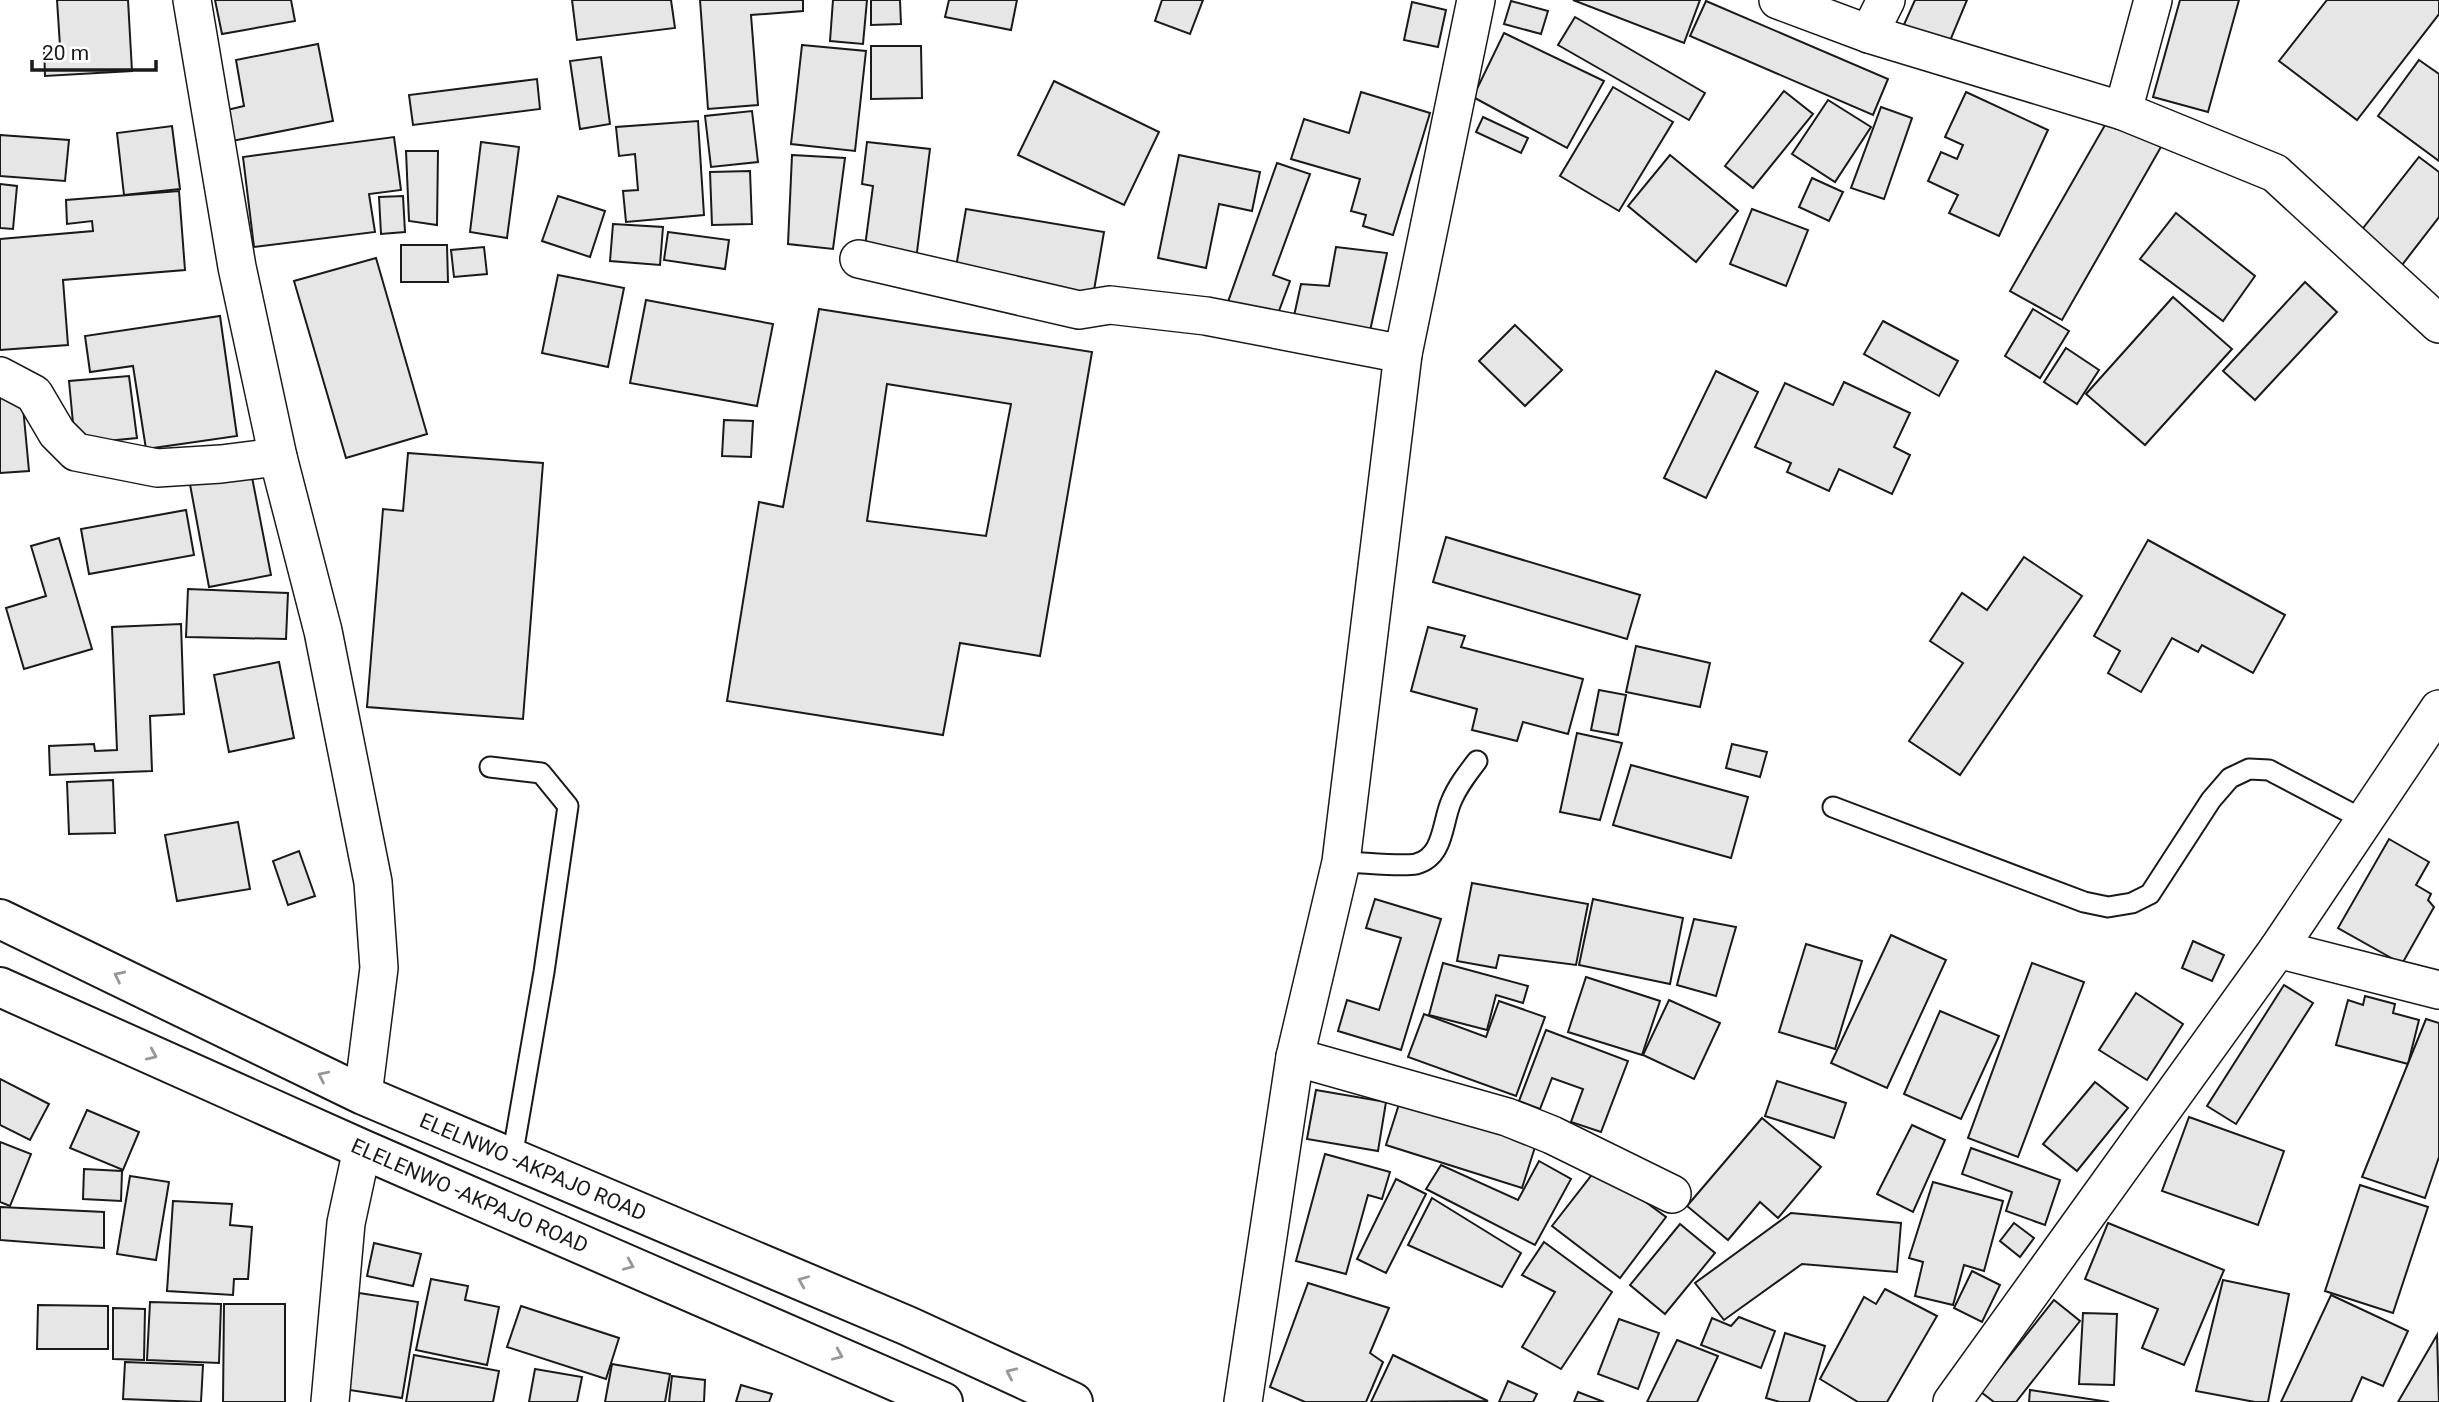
<svg xmlns="http://www.w3.org/2000/svg" width="2439" height="1402" font-family="Roboto,sans-serif">
<rect width="100%" height="100%" fill="#fff"/>
<g fill="#e6e6e6" stroke="#1a1a1a" stroke-width="2" fill-rule="evenodd">
<path d="M57,0h71l4,71 -87,5 -1,-29 16,-1z"/>
<path d="M215,0h76l4,21 -73,13z"/>
<path d="M572,0h99l4,28 -98,12z"/>
<path d="M700,0h103v11l-52,4 7,90 -50,4z"/>
<path d="M833,0h34l-4,44 -33,-3z"/>
<path d="M871,0h29l1,24 -30,1z"/>
<path d="M949,0h68l-6,30 -66,-13z"/>
<path d="M1162,0h41l-13,34 -35,-13z"/>
<path d="M1573,0h127l-16,43z"/>
<path d="M1915,0h52l-20,48 -45,-19z"/>
<path d="M2180,0h59l-31,112 -55,-15z"/>
<path d="M2327,0h112v14l-82,106 -78,-59z"/>
<path d="M1511,1l37,10 -7,23 -37,-10z"/>
<path d="M1706,1l182,78 -15,36 -183,-79z"/>
<path d="M1412,2l34,8 -8,37 -34,-7z"/>
<path d="M1575,17l130,76 -16,27 -131,-75z"/>
<path d="M1504,33l100,48 -37,67 -94,-51z"/>
<path d="M318,44l15,77 -101,20 -5,-31 17,-4 -8,-46z"/>
<path d="M802,45l64,6 -11,100 -64,-7z"/>
<path d="M871,46h50l1,52 -51,1z"/>
<path d="M601,57l9,67 -30,5 -10,-68z"/>
<path d="M2419,60l20,14v87l-61,-45z"/>
<path d="M537,79l3,30 -127,16 -4,-30z"/>
<path d="M1054,81l105,51 -35,73 -106,-50z"/>
<path d="M1613,87l60,35 -54,89 -59,-35z"/>
<path d="M1784,91l29,23 -60,74 -28,-22z"/>
<path d="M1361,92l69,21 -37,122 -30,-9 3,-11 -15,-4 9,-32 -69,-20 13,-40 45,14z"/>
<path d="M1966,92l82,38 -49,106 -50,-23 9,-18 -30,-14 13,-29 16,7 6,-14 -18,-8z"/>
<path d="M1828,100l43,27 -36,55 -43,-28z"/>
<path d="M1881,107l31,11 -28,81 -33,-11z"/>
<path d="M752,111l6,51 -47,5 -6,-51z"/>
<path d="M1483,117l45,21 -7,15 -45,-21z"/>
<path d="M2109,118l52,29 -99,173 -52,-29z"/>
<path d="M698,121l6,94 -78,7 -3,-31 15,-1 -3,-36 -16,2 -3,-29z"/>
<path d="M172,126l8,63 -56,6 -7,-62z"/>
<path d="M0,135l69,5 -4,41 -65,-5z"/>
<path d="M394,137l7,53 -32,4 6,38 -121,15 -11,-90z"/>
<path d="M481,142l38,5 -12,91 -37,-6z"/>
<path d="M867,142l63,7 -14,111 -52,-6 9,-68 -11,-2z"/>
<path d="M406,151h32l-1,74 -28,-4z"/>
<path d="M792,155l53,3 -12,91 -45,-5z"/>
<path d="M1179,155l81,17 -8,39 -33,-7 -13,64 -48,-10z"/>
<path d="M1670,155l68,56 -42,51 -68,-56z"/>
<path d="M2419,157l20,15v45l-37,48 -42,-33z"/>
<path d="M1277,163l33,11 -37,101 17,6 -14,38 -48,-17z"/>
<path d="M750,171l2,53 -40,1 -2,-53z"/>
<path d="M1812,178l31,14 -14,29 -30,-14z"/>
<path d="M0,184l17,2 -4,43 -13,-1z"/>
<path d="M179,191l6,79 -122,10 5,65 -68,5v-111l93,-8 -1,-10 -25,3 -1,-24z"/>
<path d="M403,196l2,36 -24,2 -2,-37z"/>
<path d="M558,196l47,15 -15,46 -48,-16z"/>
<path d="M966,209l138,23 -11,64 -138,-23z"/>
<path d="M1752,209l56,21 -22,56 -56,-22z"/>
<path d="M2176,213l79,63 -32,45 -83,-62z"/>
<path d="M613,224l50,3 -3,38 -50,-4z"/>
<path d="M668,232l61,8 -4,29 -61,-9z"/>
<path d="M401,245h46l1,37h-47z"/>
<path d="M484,247l3,27 -33,3 -3,-27z"/>
<path d="M1336,247l51,6 -17,78 -76,-15 7,-32 28,2z"/>
<path d="M376,258l51,176 -81,24 -52,-177z"/>
<path d="M558,275l66,13 -16,79 -66,-14z"/>
<path d="M2305,282l32,30 -82,88 -32,-29z"/>
<path d="M2173,297l59,52 -87,96 -59,-51z"/>
<path d="M646,300l127,24 -16,82 -127,-23z"/>
<path d="M819,309l273,43 -52,304 -80,-13 -17,92 -216,-34 32,-199 24,5zM887,384l124,20 -25,132 -119,-15z"/>
<path d="M2033,309l36,22 -29,47 -35,-22z"/>
<path d="M220,316l17,120 -91,13 -13,-83 -43,6 -5,-36z"/>
<path d="M1883,321l75,40 -19,35 -75,-42z"/>
<path d="M1515,325l47,45 -37,36 -46,-45z"/>
<path d="M2066,348l33,22 -22,34 -33,-22z"/>
<path d="M1716,371l42,21 -52,106 -42,-20z"/>
<path d="M129,376l8,62 -62,6 -6,-63z"/>
<path d="M1844,382l66,31 -16,34 16,8 -18,39 -53,-25 -10,22 -42,-19 4,-9 -36,-16 30,-64 48,22z"/>
<path d="M22,396l7,75 -29,2v-75z"/>
<path d="M724,420l29,1 -2,36 -29,-1z"/>
<path d="M408,453l135,10 -20,256 -156,-12 16,-198 20,2z"/>
<path d="M250,467l21,108 -62,12 -20,-108z"/>
<path d="M186,510l8,45 -105,19 -8,-45z"/>
<path d="M1446,537l194,58 -13,44 -194,-57z"/>
<path d="M59,538l33,111 -68,20 -18,-61 40,-12 -15,-50z"/>
<path d="M2148,540l137,75 -32,58 -51,-28 -4,7 -26,-14 -31,54 -33,-19 12,-22 -26,-15z"/>
<path d="M2024,557l58,39 -122,179 -51,-34 54,-78 -33,-22 32,-48 25,17z"/>
<path d="M188,589l100,4 -2,46 -100,-2z"/>
<path d="M181,624l3,90 -34,2 2,55 -102,4 -1,-29 45,-2 1,7 22,-1 -5,-123z"/>
<path d="M1428,627l37,9 -4,11 122,32 -15,55 -45,-12 -6,19 -45,-11 5,-21 -66,-18z"/>
<path d="M1636,646l74,17 -10,44 -74,-15z"/>
<path d="M279,662l15,76 -65,14 -15,-77z"/>
<path d="M1599,690l27,5 -8,40 -27,-5z"/>
<path d="M1577,733l45,10 -22,77 -40,-8z"/>
<path d="M1732,744l35,8 -7,25 -34,-9z"/>
<path d="M1631,765l117,32 -17,61 -118,-33z"/>
<path d="M113,780l2,53 -46,1 -2,-52z"/>
<path d="M238,822l12,67 -73,12 -12,-66z"/>
<path d="M2389,839l40,23 -13,23 15,9 -3,6 6,7 -32,57 -64,-36z"/>
<path d="M299,851l16,45 -27,9 -15,-44z"/>
<path d="M1472,883l116,21 -12,61 -77,-10 -3,13 -39,-7z"/>
<path d="M1375,899l66,20 -40,131 -63,-19 9,-31 32,10 22,-72 -35,-10z"/>
<path d="M1593,899l90,19 -13,66 -91,-19z"/>
<path d="M1694,919l42,8 -20,69 -39,-11z"/>
<path d="M1891,935l55,25 -59,128 -56,-25z"/>
<path d="M2193,941l31,14 -12,26 -30,-13z"/>
<path d="M1806,944l56,17 -27,88 -56,-17z"/>
<path d="M1443,963l85,23 -5,17 -27,-8 -9,35 -58,-15z"/>
<path d="M2032,963l52,19 -66,175 -50,-19z"/>
<path d="M1586,977l74,24 -18,54 -74,-23z"/>
<path d="M2284,985l29,18 -77,121 -29,-18z"/>
<path d="M2136,993l47,31 -36,56 -48,-30z"/>
<path d="M2365,996l30,8 -2,9 26,7 -11,44 -72,-19 12,-45 15,5z"/>
<path d="M1669,1000l51,23 -26,56 -51,-24z"/>
<path d="M1499,1001l46,16 -29,79 -108,-39 16,-43 62,23z"/>
<path d="M1940,1011l59,25 -38,83 -57,-25z"/>
<path d="M2426,1019l13,4v134l-14,41 -63,-21z"/>
<path d="M1546,1030l82,31 -27,71 -30,-10 12,-33 -31,-11 -12,31 -21,-8z"/>
<path d="M0,1079l49,25 -19,36 -30,-15z"/>
<path d="M1777,1081l69,22 -12,35 -69,-22z"/>
<path d="M2095,1082l33,26 -51,63 -34,-27z"/>
<path d="M1316,1090l70,12 -8,49 -71,-12z"/>
<path d="M1400,1101l136,43 -14,44 -136,-43z"/>
<path d="M87,1110l52,22 -16,38 -53,-22z"/>
<path d="M2189,1117l95,34 -26,74 -96,-34z"/>
<path d="M1762,1118l59,49 -43,51 -18,-16 -32,38 -41,-34z"/>
<path d="M1912,1125l33,15 -32,72 -36,-18z"/>
<path d="M0,1142l31,12 -21,52 -10,-4z"/>
<path d="M1971,1148l89,32 -15,45 -39,-14 6,-19 -50,-18z"/>
<path d="M1325,1154l65,18 -8,27 -14,-4 -22,79 -50,-13z"/>
<path d="M1539,1161l32,18 -36,66 -109,-56 15,-24 77,35z"/>
<path d="M1598,1167l68,50 -46,61 -68,-52z"/>
<path d="M84,1169l38,2 -1,30 -38,-2z"/>
<path d="M130,1176l39,6 -13,78 -39,-6z"/>
<path d="M1396,1179l30,15 -40,79 -29,-14z"/>
<path d="M1933,1182l70,19 -19,70 -20,-6 -11,40 -38,-9 8,-34 -14,-4z"/>
<path d="M2360,1185l68,22 -35,106 -68,-22z"/>
<path d="M1432,1198l89,55 -19,34 -94,-42z"/>
<path d="M173,1201l59,3 -2,21 22,2 -4,52h-14l-1,16 -66,-4z"/>
<path d="M0,1207l104,5v36l-104,-8z"/>
<path d="M1791,1213l110,10 -4,49 -95,-8 -78,56 -29,-37z"/>
<path d="M2014,1223l20,15 -14,19 -20,-16z"/>
<path d="M2108,1223l116,47 -40,95 -42,-17 16,-39 -73,-30z"/>
<path d="M1680,1224l35,29 -50,61 -35,-29z"/>
<path d="M1544,1242l68,50 -51,77 -39,-22 33,-55 -33,-17z"/>
<path d="M374,1243l47,11 -8,32 -46,-10z"/>
<path d="M1972,1271l28,14 -18,37 -28,-14z"/>
<path d="M431,1279l37,7 -3,14 34,7 -12,58 -71,-15z"/>
<path d="M2223,1280l66,14 -21,108h-13l-59,-11z"/>
<path d="M1308,1283l81,25 -19,45 13,9 -17,40h-61l-35,-15z"/>
<path d="M1885,1289l52,27 -50,86h-29l-38,-23 44,-82 12,7z"/>
<path d="M359,1293l59,9 -16,96 -59,-9z"/>
<path d="M2331,1295l77,36 -25,55 -21,-9 -11,25h-70z"/>
<path d="M2054,1300l26,21 -64,81h-22l-13,-10z"/>
<path d="M150,1302l71,2 -2,59 -72,-3z"/>
<path d="M224,1304h61v98h-62z"/>
<path d="M38,1305l70,1v43h-71z"/>
<path d="M521,1306l98,32 -13,41 -99,-32z"/>
<path d="M113,1308l32,1 -1,51 -31,-1z"/>
<path d="M2083,1313l34,1 -3,71 -35,-1z"/>
<path d="M1739,1317l36,14 -14,37 -60,-23 11,-27 19,8z"/>
<path d="M1619,1319l40,14 -21,56 -40,-15z"/>
<path d="M1785,1333l40,13 -16,56h-29l-14,-4z"/>
<path d="M2437,1335l2,67h-41z"/>
<path d="M1677,1340l41,16 -21,46h-50z"/>
<path d="M414,1355l85,16 -6,31h-87z"/>
<path d="M1393,1355l95,46 -117,1z"/>
<path d="M125,1362l78,3 -2,37 -78,-3z"/>
<path d="M612,1364l58,10 -5,28h-60z"/>
<path d="M535,1369l47,8 -5,25h-48z"/>
<path d="M672,1376l33,4 -1,22h-35z"/>
<path d="M1508,1381l29,13 -4,8h-34z"/>
<path d="M741,1385l31,9 -3,8h-33z"/>
<path d="M2030,1390l79,12h-80z"/>
<path d="M1578,1392l26,10h-30z"/>
</g>
<g fill="none" stroke-linecap="round" stroke-linejoin="round">
<g stroke="#1a1a1a" stroke-width="23">
<g id="service">
<path d="M490,767l51,6 27,33 -24,166 -32,186"/>
<path d="M1833,807l251,95 24,5 24,-4 18,-9 61,-94 19,-22 19,-9 20,1 95,50"/>
<path d="M1341,862c18,0 60,5 75,2 28,-7 26,-41 35,-62 6,-15 16,-28 26,-41"/>
</g>
</g>
<g stroke="#1a1a1a" stroke-width="40">
<g id="minor">
<path d="M192,0l45,267 41,190 45,174 50,251 6,86 -16,127"/>
<path d="M1778,0l91,34 254,77 152,62 164,151"/>
<path d="M1869,34l17,-34"/>
<path d="M2123,111l30,-111"/>
<path d="M859,259l220,51 31,-5 96,11 197,38"/>
<path d="M0,376l34,18 23,39 19,19 81,16 64,-4 57,-7"/>
<path d="M2278,949l161,41"/>
<path d="M1295,1057l212,60 45,18 120,59"/>
<path d="M330,1402l16,-179 16,-74"/>
<path d="M1243,1402l52,-345 46,-195 62,-508 73,-354"/>
<path d="M1952,1402l326,-453 161,-240"/>
</g>
</g>
<g stroke="#1a1a1a" stroke-width="42">
<g id="secondary">
<path id="s1" d="M0,919l363,176 545,231 165,76"/>
<path id="s2" d="M0,987l362,162 581,253"/>
</g>
</g>
<use href="#service" stroke="#fff" stroke-width="19"/>
<use href="#minor" stroke="#fff" stroke-width="37"/>
<use href="#secondary" stroke="#fff" stroke-width="38"/>
</g>
<defs><path id="oneway-chevron" d="M-2-3.5L2.5 0L-2 3.5" fill="none" stroke-width="1.6" stroke-linecap="round" stroke-linejoin="round" transform="scale(1.75)"/></defs>
<g stroke="#989898">
<use href="#oneway-chevron" transform="translate(119 976) rotate(-154)"/>
<use href="#oneway-chevron" transform="translate(152 1055) rotate(24)"/>
<use href="#oneway-chevron" transform="translate(323 1076) rotate(-154)"/>
<use href="#oneway-chevron" transform="translate(629 1265) rotate(23)"/>
<use href="#oneway-chevron" transform="translate(803 1281) rotate(-157)"/>
<use href="#oneway-chevron" transform="translate(838 1355) rotate(23)"/>
<use href="#oneway-chevron" transform="translate(1011 1373) rotate(-155)"/>
</g>
<g text-anchor="middle" stroke-width="5" stroke-linejoin="round" paint-order="stroke">
<g font-size="21" fill="#1a1a1a" stroke="#fff">
<text dy="7" stroke="none"><textPath href="#s1" startOffset="588">ELELNWO -AKPAJO ROAD</textPath></text>
<text dy="7" stroke="none"><textPath href="#s2" startOffset="514">ELELENWO -AKPAJO ROAD</textPath></text>
</g>
</g>
<path d="M32 60v10h124v-10" fill="none" stroke="#1a1a1a" stroke-width="3.5"/>
<text x="42" y="60" font-size="21" fill="#1a1a1a" stroke="#ffffff" stroke-width="5" paint-order="stroke">20 m</text>
</svg>
